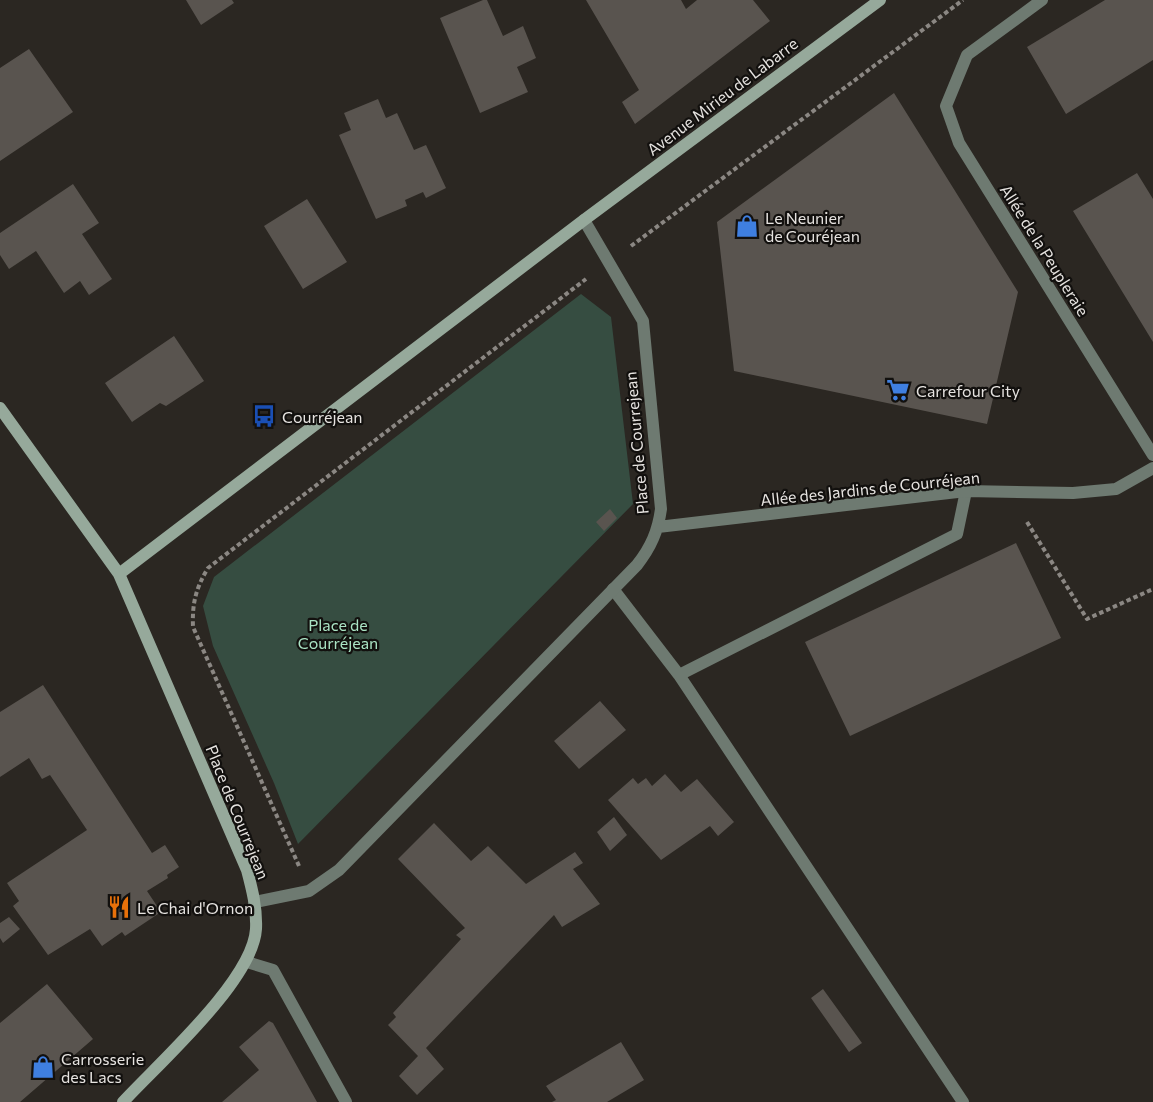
<svg xmlns="http://www.w3.org/2000/svg" width="1153" height="1102" font-family="Commissioner,sans-serif">
	<style>
		.green { fill: #364d41 }
		.building { fill: #59544f }
		.lines { fill: none; stroke-linecap: round; stroke-linejoin: round }
		.path { stroke: #8b8783; stroke-width: 4; stroke-dasharray: 4.5 3; stroke-linecap: butt }
		.lane { stroke: #6e7a71; stroke-width: 12 }
		.street { stroke: #6e7a71; stroke-width: 12 }
		.secondary { stroke: #96a99b; stroke-width: 12 }
		.labels { text-anchor: middle; dominant-baseline: central; stroke-width: 4.5; stroke-linejoin: round; paint-order: stroke }
		.street-label { font-size: 16px; fill: #e6e3e0; stroke: #12100e }
		.poi-label { font-size: 16px; fill: #e6e3e0; stroke: #12100e; text-anchor: start }
		.park-label { font-size: 16px; fill: #aae3c4; stroke: #12100e }
	</style>
	<rect width="100%" height="100%" fill="#2b2722"/>
	<path class="green" d="M 581,294 L 611,317 L 633,504 L 298,844 L 274,783 L 213,646 L 203,606 L 214,577 Z"/>
	<path class="building" d="M 186,0 L 232,0 L 234,3 L 201,25 Z
		M 483,0 L 487,0 L 503,36 L 523,26 L 536,58 L 517,67 L 528,92 L 480,113 L 440,18 Z
		M 586,0 L 681,0 L 686,9 L 697,0 L 753,0 L 770,21 L 635,124 L 622,102 L 639,90 Z
		M 1105,0 L 1153,0 L 1153,60 L 1066,114 L 1027,47 Z
		M 29,49 L 73,112 L 0,161 L 0,68 Z
		M 894,93 L 1018,292 L 987,424 L 734,371 L 717,222 Z
		M 378,99 L 386,118 L 397,113 L 414,150 L 426,145 L 446,188 L 426,198 L 423,192 L 405,200 L 407,206 L 376,219 L 339,135 L 351,130 L 344,113 Z
		M 1137,173 L 1153,199 L 1153,342 L 1073,211 Z
		M 73,184 L 99,223 L 82,234 L 112,279 L 89,295 L 80,281 L 64,293 L 36,251 L 9,269 L 0,255 L 0,233 Z
		M 307,199 L 347,262 L 303,289 L 264,226 Z
		M 174,336 L 204,381 L 166,406 L 160,403 L 132,422 L 105,383 Z
		M 610,509 L 617,518 L 604,531 L 596,522 Z
		M 1016,543 L 1061,638 L 850,736 L 805,642 Z
		M 43,685 L 152,853 L 165,845 L 179,867 L 167,875 L 168,878 L 147,891 L 161,912 L 125,936 L 122,932 L 102,946 L 90,929 L 48,955 L 13,906 L 19,901 L 7,883 L 87,830 L 50,775 L 42,779 L 29,758 L 0,777 L 0,712 Z
		M 600,701 L 626,730 L 579,769 L 554,741 Z
		M 665,774 L 681,792 L 697,779 L 734,822 L 718,836 L 710,826 L 661,860 L 608,800 L 633,778 L 638,784 L 646,778 L 652,786 Z
		M 614,817 L 627,835 L 610,851 L 597,832 Z
		M 434,823 L 471,861 L 488,846 L 526,884 L 575,852 L 583,863 L 573,869 L 600,904 L 562,927 L 554,915 L 426,1048 L 444,1069 L 417,1095 L 399,1076 L 418,1056 L 388,1025 L 396,1017 L 393,1013 L 461,939 L 456,935 L 465,928 L 398,859 Z
		M 9,917 L 20,929 L 3,943 L 0,938 L 0,923 Z
		M 47,984 L 93,1039 L 20,1102 L 0,1102 L 0,1023 Z
		M 823,989 L 862,1043 L 849,1052 L 811,998 Z
		M 269,1021 L 273,1023 L 317,1102 L 222,1102 L 259,1070 L 239,1047 Z
		M 621,1042 L 644,1080 L 607,1102 L 552,1102 L 556,1100 L 546,1086 Z"/>
	<g class="lines">
		<path class="path" d="M 631,246 L 963,0
			M 1027,522 L 1087,619 L 1153,589
			M 299,866 L 193,627 C 192,603 196,588 208,568 L 586,279"/>
		<path class="lane" d="M 613,589 L 679,675 L 963,1102
			M 679,675 L 957,534 L 966,491"/>
		<path class="street" d="M 1042,0 L 967,55 L 946,106 L 959,143 L 1153,455
			M 658,527 L 966,491 L 1073,493 L 1116,489 L 1153,468
			M 255,902 L 309,891 L 339,870 L 637,565 C 651,547 658,531 661,509 L 643,321 L 584,220
			M 247,962 L 273,970 L 346,1102"/>
		<path class="secondary" d="M 0,408 L 119,574 L 247,870 C 252,889 257,908 256,929 C 253,980 159,1063 123,1102
			M 119,574 L 584,220 L 880,0"/>
	</g>
	<defs>
		<g id="shop-bare" transform="scale(1.8)"><path d="M-5-2.5h2.3a2.7 3.5 0 0 1 5.4 0H5L5.5 6h-11ZM-1.5-2.5h3a1.5 2.3 0 0 0-3 0Z" fill="#3f7fe0" stroke="#12100e" stroke-width="2.5" paint-order="stroke"/></g>
		<g id="supermarket-bare" transform="scale(1.8)"><path d="M-6-5.5h2.5l.6 2H6L4.5 2H-2.5L-4.4-4H-6ZM-1.5 3.2a1.3 1.3 0 1 0 .1 0ZM3 3.2a1.3 1.3 0 1 0 .1 0Z" fill="#3f7fe0" stroke="#12100e" stroke-width="2.5" paint-order="stroke"/></g>
		<g id="bus-bare" transform="scale(1.8)"><path d="M-5-6H5V4H4V6H2V4H-2V6H-4V4H-5ZM-3.5-4V0h7V-4ZM-3.5 1.2v1.5H-2V1.2ZM2 1.2v1.5H3.5V1.2Z" fill="#1a4fb4" stroke="#12100e" stroke-width="2.5" paint-order="stroke"/></g>
		<g id="restaurant-bare" transform="scale(1.8)"><path d="M-5-6h1v4h1v-4h1v4h1v-4h1v5L-1.5 .5V6h-2V.5L-5-1ZM5-6V6H3V1.5H1.5Q1.5-4 5-6Z" fill="#e8710a" stroke="#12100e" stroke-width="2.5" paint-order="stroke"/></g>
	</defs>
	<g fill-rule="evenodd">
		<use href="#shop-bare" x="747" y="226"/>
		<use href="#supermarket-bare" x="898" y="390"/>
		<use href="#bus-bare" x="264" y="416"/>
		<use href="#restaurant-bare" x="119" y="907"/>
		<use href="#shop-bare" x="43" y="1067"/>
	</g>
	<g class="labels">
		<g class="street-label">
			<text transform="translate(722 96) rotate(-37)">Avenue Mirieu de Labarre</text>
			<text transform="translate(1045 250) rotate(58)">Allée de la Peupleraie</text>
			<text transform="translate(636 443) rotate(-95)">Place de Courrejean</text>
			<text transform="translate(870 488) rotate(-6)">Allée des Jardins de Courréjean</text>
			<text transform="translate(238 812) rotate(68)">Place de Courrejean</text>
		</g>
		<g class="poi-label">
			<text x="765" y="217">Le Neunier<tspan x="765" dy="18">de Couréjean</tspan></text>
			<text x="916" y="390">Carrefour City</text>
			<text x="282" y="416">Courréjean</text>
			<text x="137" y="907">Le Chai d'Ornon</text>
			<text x="61" y="1058">Carrosserie<tspan x="61" dy="18">des Lacs</tspan></text>
		</g>
		<g class="park-label">
			<text x="338" y="624">Place de<tspan x="338" dy="18">Courréjean</tspan></text>
		</g>
	</g>
</svg>
